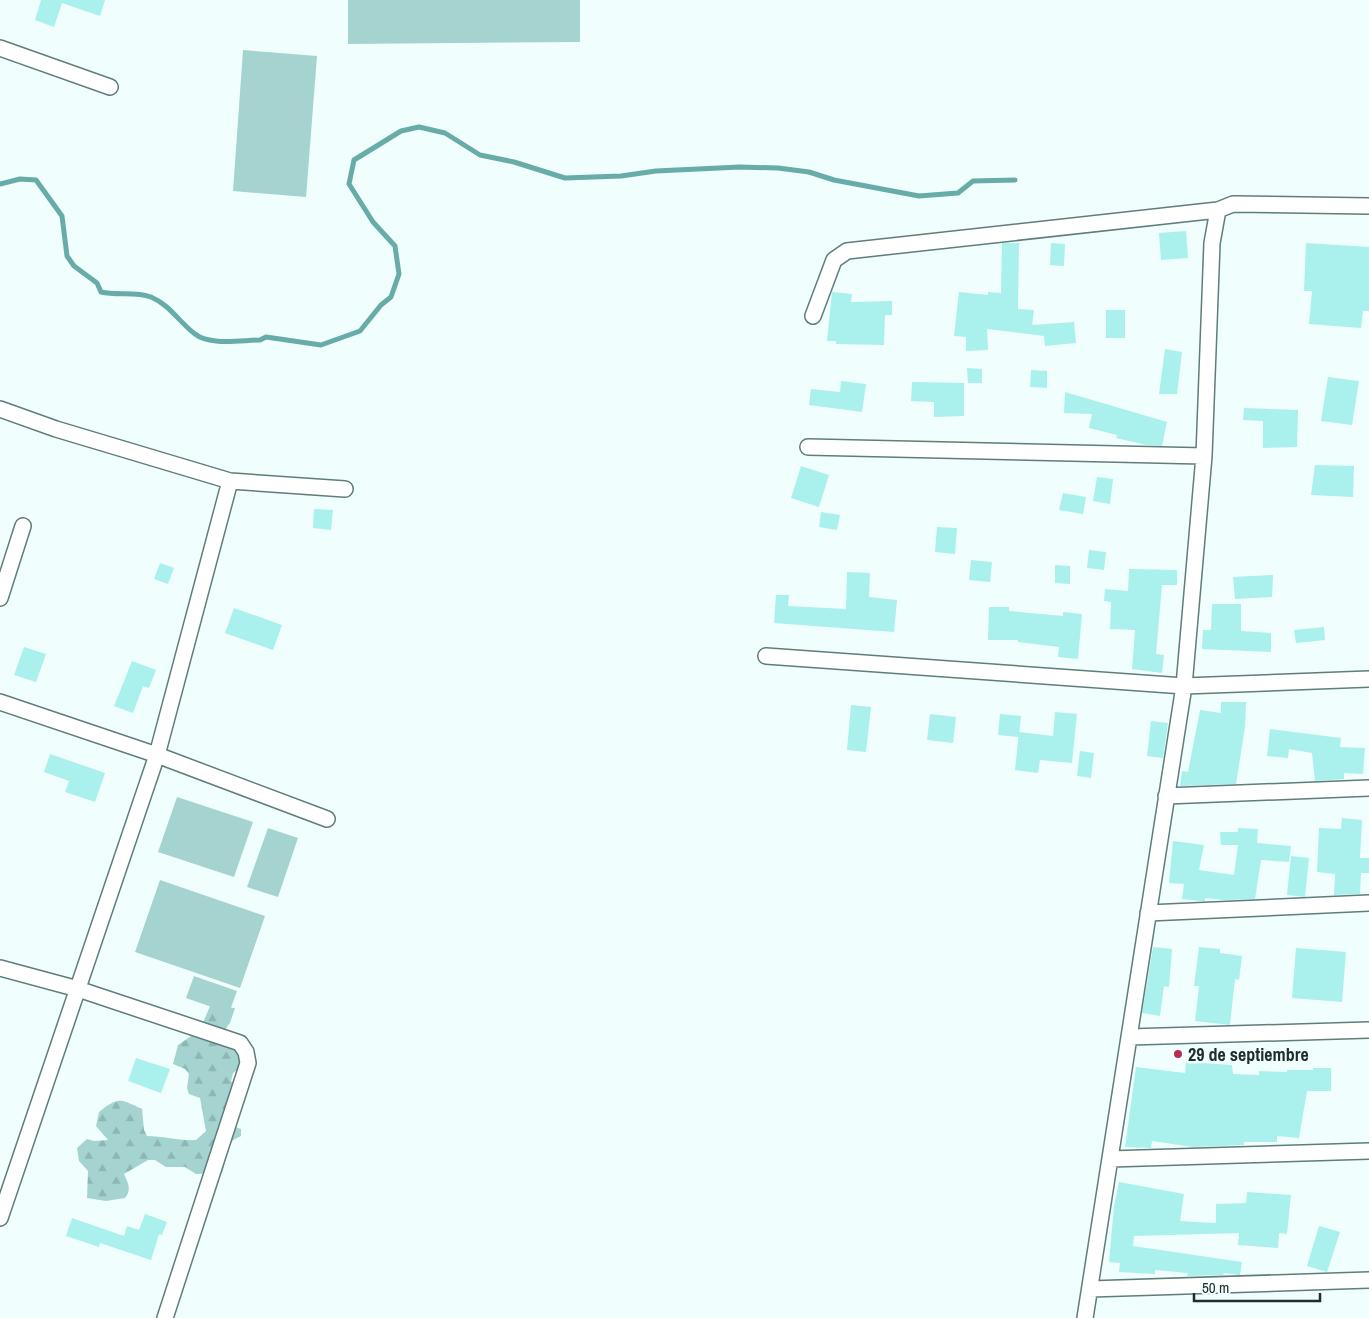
<svg xmlns="http://www.w3.org/2000/svg" width="1369" height="1318" font-family="'Archivo Narrow',sans-serif">
	<style>
		.forest { fill: url(#forest-firs) }
		.garden { fill: #a5d4d0 }
		.lines { fill: none; stroke-linecap: round; stroke-linejoin: round }
		.stream { stroke: #67aca8; stroke-width: 5 }
		.building { fill: #aaf0ec }
		.minor-casing { stroke: #5e7d7b; stroke-width: 18 }
		.minor { stroke: #fff; stroke-width: 15 }
		.poi-dot { fill: #bc2c52; stroke: #f0fefd; stroke-width: 2 }
		.labels { text-anchor: middle; dominant-baseline: central; stroke-width: 5; stroke-linejoin: round; paint-order: stroke }
		.poi-label { font-size: 18px; font-weight: bold; fill: #202d2c; stroke: #f0fefd; text-anchor: start }
	</style>
	<defs>
		<pattern id="forest-firs" width="22" height="20" patternUnits="userSpaceOnUse" patternTransform="scale(1.25)"><rect width="22" height="20" fill="#a5d4d0"/><path d="M5 1l3.5 6h-7zM16 11l3.5 6h-7z" fill="#8eb6b3"/></pattern>
	</defs>
	<rect width="100%" height="100%" fill="#f0fefd"/>
	<path class="forest" d="M 210,1006 L 235,1008 L 230,1023 L 222,1033 L 237,1046 L 242,1066 L 233,1073 L 231,1081 L 236,1086 L 233,1105 L 224,1113 L 224,1120 L 229,1125 L 241,1129 L 241,1136 C 220,1145 229,1154 222,1173 L 196,1174 L 185,1167 L 166,1167 L 155,1160 L 148,1160 L 124,1174 C 128,1183 132,1189 125,1198 L 106,1201 L 87,1198 L 88,1171 L 79,1161 L 77,1148 L 87,1139 L 94,1141 L 108,1140 L 96,1126 L 99,1112 C 119,1096 120,1099 142,1109 L 144,1130 L 147,1136 C 164,1136 178,1141 196,1140 L 206,1131 L 200,1098 L 189,1094 L 187,1088 L 189,1074 L 185,1069 L 173,1064 L 178,1045 L 200,1030 Z"/>
	<path class="garden" d="M 348,0 L 580,0 L 580,42 L 348,44 Z
		M 243,50 L 317,56 L 306,197 L 233,191 Z
		M 177,797 L 253,822 L 234,877 L 158,852 Z
		M 268,828 L 298,838 L 278,897 L 247,887 Z
		M 160,880 L 265,916 L 240,988 L 135,952 Z
		M 194,976 L 237,991 L 229,1013 L 186,998 Z"/>
	<g class="lines">
		<path class="stream" d="M 0,184 L 20,179 L 36,180 L 62,216 L 67,256 L 74,266 L 97,283 L 101,292 C 117,296 135,291 151,297 C 170,305 179,322 195,334 C 210,346 242,340 260,340 L 266,337 L 321,345 L 360,331 L 381,305 L 391,297 L 399,274 L 395,246 L 373,222 L 349,184 L 354,160 L 401,131 L 419,127 L 445,133 L 480,155 L 514,162 L 565,178 L 621,176 L 656,171 L 740,167 L 778,168 L 809,172 L 834,180 L 919,196 L 958,193 L 973,181 L 1015,180"/>
	</g>
	<path class="building" d="M 41,0 L 105,0 L 100,16 L 62,3 L 54,27 L 35,20 Z
		M 1186,231 L 1188,258 L 1161,260 L 1159,233 Z
		M 1002,243 L 1019,243 L 1018,309 L 1034,310 L 1032,325 L 1074,322 L 1076,343 L 1045,346 L 1044,336 L 987,329 L 988,350 L 966,351 L 966,337 L 954,336 L 959,292 L 988,295 L 988,292 L 1001,293 Z
		M 1051,243 L 1065,244 L 1064,266 L 1050,265 Z
		M 1306,243 L 1369,247 L 1369,311 L 1363,311 L 1361,328 L 1309,324 L 1312,291 L 1304,291 Z
		M 832,292 L 852,294 L 851,302 L 892,301 L 892,315 L 885,315 L 884,345 L 836,344 L 836,341 L 827,341 Z
		M 1106,310 L 1125,310 L 1125,338 L 1106,338 Z
		M 1165,349 L 1182,352 L 1177,394 L 1159,394 Z
		M 967,368 L 982,369 L 982,383 L 968,383 Z
		M 1031,370 L 1047,371 L 1047,388 L 1030,387 Z
		M 1328,377 L 1359,381 L 1352,425 L 1321,421 Z
		M 841,381 L 866,384 L 862,412 L 809,405 L 811,389 L 840,392 Z
		M 912,382 L 964,383 L 964,416 L 934,417 L 934,402 L 911,401 Z
		M 1065,392 L 1167,422 L 1162,446 L 1146,445 L 1116,438 L 1117,435 L 1089,428 L 1092,414 L 1064,413 Z
		M 1244,408 L 1298,410 L 1297,447 L 1263,448 L 1263,421 L 1243,420 Z
		M 1315,465 L 1354,466 L 1353,497 L 1311,495 Z
		M 801,466 L 829,475 L 819,507 L 791,498 Z
		M 1097,477 L 1113,479 L 1110,504 L 1093,501 Z
		M 1063,493 L 1086,497 L 1083,514 L 1059,510 Z
		M 314,509 L 333,510 L 331,530 L 313,528 Z
		M 821,512 L 840,515 L 837,530 L 819,527 Z
		M 937,527 L 957,528 L 955,554 L 935,552 Z
		M 1089,550 L 1106,552 L 1104,570 L 1087,568 Z
		M 971,560 L 992,562 L 990,582 L 969,580 Z
		M 160,563 L 174,568 L 168,584 L 154,579 Z
		M 1055,565 L 1070,566 L 1070,584 L 1055,583 Z
		M 1129,569 L 1177,570 L 1177,585 L 1162,585 L 1156,654 L 1164,655 L 1162,673 L 1132,669 L 1135,630 L 1110,629 L 1111,602 L 1104,601 L 1105,589 L 1128,591 Z
		M 847,572 L 870,573 L 869,597 L 897,600 L 894,632 L 774,623 L 776,595 L 789,595 L 788,606 L 846,609 Z
		M 1273,575 L 1272,597 L 1235,599 L 1233,577 Z
		M 1212,604 L 1241,604 L 1241,631 L 1271,633 L 1271,652 L 1202,649 L 1203,630 L 1211,630 Z
		M 989,607 L 1009,607 L 1009,611 L 1063,616 L 1063,612 L 1082,614 L 1078,659 L 1058,657 L 1059,647 L 1018,642 L 1018,640 L 988,640 Z
		M 234,608 L 282,625 L 273,650 L 225,633 Z
		M 1324,627 L 1325,640 L 1296,643 L 1294,630 Z
		M 24,647 L 46,654 L 36,682 L 14,675 Z
		M 132,661 L 156,670 L 149,688 L 143,686 L 133,713 L 114,706 Z
		M 1221,702 L 1246,702 L 1245,727 L 1236,784 L 1180,786 L 1182,771 L 1188,772 L 1200,710 L 1221,713 Z
		M 851,705 L 871,707 L 866,752 L 847,750 Z
		M 1055,712 L 1077,714 L 1072,763 L 1040,760 L 1038,773 L 1015,770 L 1019,732 L 1053,736 Z
		M 930,714 L 956,717 L 953,743 L 927,740 Z
		M 1000,714 L 1021,716 L 1019,737 L 998,735 Z
		M 1151,721 L 1168,723 L 1163,758 L 1147,756 Z
		M 1270,729 L 1341,738 L 1340,747 L 1365,748 L 1363,774 L 1344,773 L 1344,779 L 1315,781 L 1312,753 L 1289,749 L 1288,758 L 1267,756 Z
		M 1080,751 L 1094,753 L 1091,778 L 1077,776 Z
		M 50,754 L 105,773 L 95,802 L 65,792 L 69,781 L 44,772 Z
		M 1342,818 L 1362,820 L 1360,858 L 1369,858 L 1369,873 L 1361,873 L 1360,894 L 1334,895 L 1335,874 L 1317,872 L 1319,828 L 1341,829 Z
		M 1238,828 L 1258,829 L 1257,843 L 1291,846 L 1289,862 L 1261,860 L 1255,899 L 1224,900 L 1205,898 L 1205,901 L 1200,901 L 1182,899 L 1184,884 L 1169,883 L 1173,841 L 1204,845 L 1199,870 L 1234,875 L 1238,845 L 1221,845 L 1220,832 L 1238,832 Z
		M 1291,856 L 1309,858 L 1305,897 L 1287,895 Z
		M 1153,947 L 1172,949 L 1169,987 L 1164,986 L 1160,1016 L 1142,1013 Z
		M 1199,947 L 1220,949 L 1220,953 L 1242,956 L 1239,980 L 1235,979 L 1230,1025 L 1195,1021 L 1199,986 L 1194,986 Z
		M 1296,948 L 1346,952 L 1342,1002 L 1292,998 Z
		M 136,1058 L 170,1069 L 161,1093 L 128,1081 Z
		M 1186,1062 L 1232,1065 L 1233,1074 L 1259,1075 L 1259,1071 L 1287,1072 L 1287,1070 L 1313,1070 L 1313,1068 L 1331,1068 L 1331,1091 L 1307,1091 L 1299,1138 L 1277,1136 L 1277,1142 L 1244,1142 L 1244,1145 L 1193,1147 L 1152,1141 L 1151,1148 L 1125,1147 L 1136,1067 L 1185,1073 Z
		M 1119,1182 L 1184,1194 L 1180,1221 L 1216,1223 L 1216,1204 L 1246,1203 L 1247,1192 L 1291,1195 L 1287,1234 L 1279,1233 L 1278,1248 L 1238,1245 L 1239,1233 L 1134,1236 L 1133,1246 L 1242,1262 L 1240,1275 L 1224,1273 L 1223,1275 L 1187,1276 L 1188,1273 L 1155,1270 L 1155,1274 L 1119,1272 L 1120,1263 L 1109,1262 L 1114,1206 Z
		M 145,1214 L 167,1222 L 162,1235 L 159,1234 L 151,1260 L 100,1243 L 99,1247 L 66,1236 L 72,1218 L 124,1236 L 127,1226 L 139,1230 Z
		M 1319,1226 L 1340,1232 L 1327,1272 L 1307,1266 Z"/>
	<g class="lines">
		<g class="minor-casing">
			<path id="minor" d="M 0,48 L 110,87
				M 813,316 L 834,260 L 847,251 L 1218,210 L 1233,204 L 1369,206
				M 0,409 L 56,429 L 230,481 L 345,489
				M 808,447 L 1204,456
				M 0,598 L 23,526
				M 766,656 L 1184,686 L 1369,679
				M 0,702 L 157,755 L 327,819
				M 1166,796 L 1369,788
				M 1148,913 L 1369,903
				M 0,968 L 78,989 L 240,1043 L 246,1052 L 248,1063 L 165,1318
				M 1129,1037 L 1369,1030
				M 1110,1159 L 1369,1151
				M 0,1218 L 157,755 L 230,481
				M 1090,1289 L 1369,1280
				M 1085,1318 L 1184,686 L 1204,456 L 1212,243 L 1218,210"/>
		</g>
		<use href="#minor" class="minor"/>
	</g>
	<circle class="poi-dot" cx="1178" cy="1054" r="5"/>
	<g class="labels">
		<g class="poi-label">
			<text x="1188" y="1054">29 de septiembre</text>
		</g>
	</g>
	<path d="M1194 1293v8h126v-8" fill="none" stroke="#202d2c" stroke-width="2.5"/>
	<text x="1202" y="1293" font-size="15" fill="#202d2c" stroke="#f0fefd" stroke-width="4" paint-order="stroke">50 m</text>
</svg>
